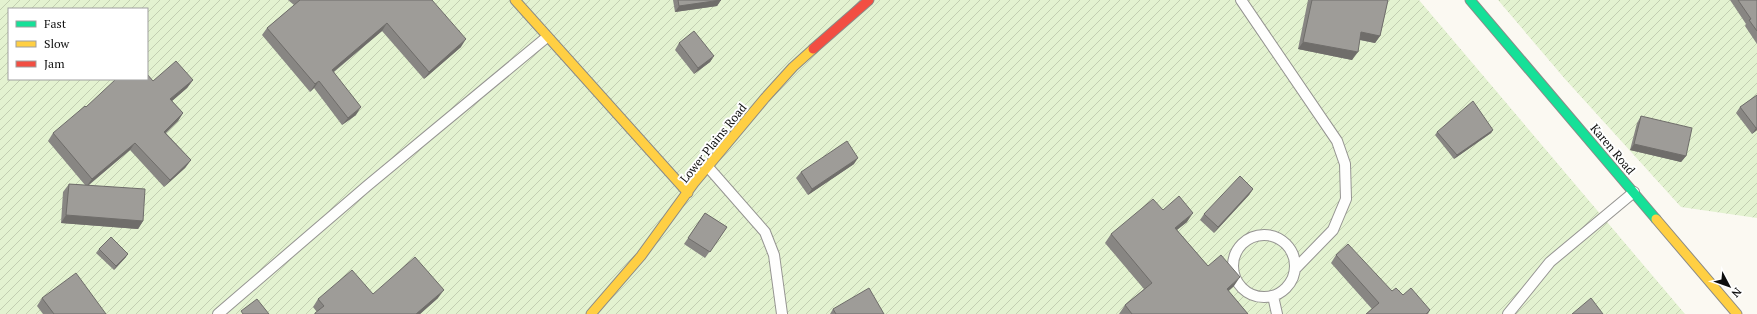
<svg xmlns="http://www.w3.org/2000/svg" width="1757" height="314" font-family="'PT Serif',serif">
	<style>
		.garden { fill: url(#garden-furrows); fill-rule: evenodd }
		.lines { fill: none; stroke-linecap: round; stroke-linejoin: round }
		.lane-casing { stroke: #959491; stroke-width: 12 }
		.fast-casing { stroke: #8b8a87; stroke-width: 11 }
		.slow-casing { stroke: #8b8a87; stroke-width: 11 }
		.jam-casing { stroke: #8b8a87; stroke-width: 11 }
		.lane { stroke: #fefefd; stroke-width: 10 }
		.fast { stroke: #16e098; stroke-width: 9 }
		.slow { stroke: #ffcf43; stroke-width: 9 }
		.jam { stroke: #f24e42; stroke-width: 9 }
		.wall { fill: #888683 }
		.shaded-wall { fill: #6f6d6a }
		.building { fill: #9e9c98; stroke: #6f6d6a }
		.labels { text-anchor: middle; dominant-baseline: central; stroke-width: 4; stroke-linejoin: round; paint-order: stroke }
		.street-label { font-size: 12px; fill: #0e0e0e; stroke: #fff }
	</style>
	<defs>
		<pattern id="garden-furrows" width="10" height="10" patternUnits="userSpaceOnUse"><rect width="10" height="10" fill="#e3f2d0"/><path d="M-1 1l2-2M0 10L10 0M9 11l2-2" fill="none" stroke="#c2ceb1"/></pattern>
	</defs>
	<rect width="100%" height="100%" fill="#fbf9f2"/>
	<path class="garden" d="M 0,0 L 1419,0 L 1685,314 L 0,314 ZM 9,9 L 147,9 L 147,79 L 9,79 Z
		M 1498,0 L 1757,0 L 1757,218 L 1681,207 L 1565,79 Z"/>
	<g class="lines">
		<g class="lane-casing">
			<path id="lane" d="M 1241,0 L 1337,141 L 1345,164 L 1346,199 L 1333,230 L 1296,268
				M 708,167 L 765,232 L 774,255 L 782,314
				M1233 266a31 31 0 1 1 62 0a31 31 0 1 1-62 0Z
				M 1273,296 L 1277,314
				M 218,314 L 367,186 L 547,37
				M 1508,314 L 1550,262 L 1634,192"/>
		</g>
		<g class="fast-casing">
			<path id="fast" d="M 1470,0 L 1656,219"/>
		</g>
		<g class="slow-casing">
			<path id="slow" d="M 515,0 L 688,193
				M 1656,219 L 1737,314
				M 591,314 L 641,256 L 694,183 L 765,98 L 793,67 L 813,49"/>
		</g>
		<g class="jam-casing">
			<path id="jam" d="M 813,49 L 869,0"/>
		</g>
		<use href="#lane" class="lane"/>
		<use href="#fast" class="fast"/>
		<use href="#slow" class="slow"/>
		<use href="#jam" class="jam"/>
	</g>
	<path class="wall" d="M 288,0 L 432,0 L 461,47 L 424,79 L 382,31 L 334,72 L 356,115 L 342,125 L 314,88 L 310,92 L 262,35 L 267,28 L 294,5 Z
		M 673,0 L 721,0 L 717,6 L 675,12 Z
		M 1308,0 L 1388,0 L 1380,36 L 1375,43 L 1360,40 L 1352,60 L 1298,49 Z
		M 1730,0 L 1757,0 L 1757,44 L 1745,26 L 1746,24 Z
		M 679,43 L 714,56 L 710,62 L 694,74 L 675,50 Z
		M 193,80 L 187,88 L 172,101 L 183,113 L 178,121 L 166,133 L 191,160 L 185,168 L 164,187 L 130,150 L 89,185 L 143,221 L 138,229 L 61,223 L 63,192 L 69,184 L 85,185 L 48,141 L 53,133 L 153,81 Z
		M 1757,95 L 1757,130 L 1752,134 L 1736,113 L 1740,107 Z
		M 1641,116 L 1686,156 L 1681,162 L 1630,150 L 1637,123 Z
		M 1493,130 L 1491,133 L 1454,159 L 1435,135 L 1437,132 Z
		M 854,164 L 808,195 L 796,178 L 801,172 Z
		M 1253,189 L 1249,195 L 1214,233 L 1200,220 L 1204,214 Z
		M 1163,210 L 1187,222 L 1177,230 L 1208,266 L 1234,286 L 1228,291 L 1248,314 L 1119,314 L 1125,305 L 1144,289 L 1105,243 L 1111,234 Z
		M 705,213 L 727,227 L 705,258 L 684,244 Z
		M 99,249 L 126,257 L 114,270 L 96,253 Z
		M 1336,255 L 1392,291 L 1403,295 L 1430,310 L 1428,314 L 1366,314 L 1372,309 L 1331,263 Z
		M 373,294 L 438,298 L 420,314 L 314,314 L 317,312 L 313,307 L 318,299 Z
		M 42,298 L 106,314 L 43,314 L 37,306 Z
		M 833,309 L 884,314 L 830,314 Z"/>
	<path class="shaded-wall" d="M 721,0 L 717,6 L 675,12 L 679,6 Z
		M 387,23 L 382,31 L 327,77 L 332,70 Z
		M 1361,32 L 1380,36 L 1375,43 L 1356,39 Z
		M 466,39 L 461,47 L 424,79 L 429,72 Z
		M 1303,42 L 1358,52 L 1352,60 L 1298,49 Z
		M 714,56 L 710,62 L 694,74 L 698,68 Z
		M 193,80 L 187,88 L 165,107 L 170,99 Z
		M 319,81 L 314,88 L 310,92 L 315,84 Z
		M 361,107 L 356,115 L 342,125 L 348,118 Z
		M 183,113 L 178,121 L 159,139 L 164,132 Z
		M 1756,128 L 1757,128 L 1757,130 L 1752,134 Z
		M 1493,130 L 1491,133 L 1454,159 L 1457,155 Z
		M 135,143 L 130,150 L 86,187 L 92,179 Z
		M 1634,144 L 1686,156 L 1681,162 L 1630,150 Z
		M 858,158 L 854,164 L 808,195 L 812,189 Z
		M 191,160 L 185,168 L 164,187 L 170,180 Z
		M 1253,189 L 1249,195 L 1214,233 L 1218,227 Z
		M 1193,213 L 1187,222 L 1169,236 L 1175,228 Z
		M 66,215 L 143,221 L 138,229 L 61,223 Z
		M 128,254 L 126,257 L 114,270 L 116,266 Z
		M 1240,277 L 1234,286 L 1220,298 L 1227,289 Z
		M 444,290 L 438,298 L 420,314 L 416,314 Z"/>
	<path class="building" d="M 300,0 L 432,0 L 466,39 L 429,72 L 387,23 L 332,70 L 361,107 L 348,118 L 319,81 L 315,84 L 267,28 Z
		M 678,0 L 721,0 L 679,6 Z
		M 1312,0 L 1388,0 L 1380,36 L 1361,32 L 1358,52 L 1303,42 Z
		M 1738,0 L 1757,0 L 1757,31 L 1749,20 L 1751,19 Z
		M 694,31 L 714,56 L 698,68 L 679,43 Z
		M 176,61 L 193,80 L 170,99 L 183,113 L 164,132 L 191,160 L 170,180 L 135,143 L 92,179 L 53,133 L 85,106 L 86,107 L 116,79 L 147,79 L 147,74 L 153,81 Z
		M 1757,95 L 1757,128 L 1756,128 L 1740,107 Z
		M 1473,101 L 1493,130 L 1457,155 L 1437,132 Z
		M 1641,116 L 1692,128 L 1686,156 L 1634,144 Z
		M 847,141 L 858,158 L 812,189 L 801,172 Z
		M 1240,176 L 1253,189 L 1218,227 L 1204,214 Z
		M 69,184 L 145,189 L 143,221 L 66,215 Z
		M 1179,196 L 1193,213 L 1175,228 L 1208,266 L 1221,255 L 1240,277 L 1227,289 L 1248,314 L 1132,314 L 1125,305 L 1152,283 L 1111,234 L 1153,199 L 1163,210 Z
		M 705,213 L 727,227 L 710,252 L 688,238 Z
		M 111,237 L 128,254 L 116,266 L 99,249 Z
		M 1348,244 L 1392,291 L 1396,288 L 1403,295 L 1411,288 L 1430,310 L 1426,314 L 1366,314 L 1379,303 L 1336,255 Z
		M 415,257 L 444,290 L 416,314 L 315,314 L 315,313 L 324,306 L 318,299 L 352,270 L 373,294 Z
		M 76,273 L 106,314 L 54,314 L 42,298 Z
		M 869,288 L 884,314 L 836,314 L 833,309 Z
		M 1591,298 L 1603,314 L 1572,314 Z
		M 257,299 L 269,314 L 243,314 L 241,311 Z"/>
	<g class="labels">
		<g class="street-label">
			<text transform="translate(713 143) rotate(-51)">Lower Plains Road</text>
			<text transform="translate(1613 149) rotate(50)">Karen Road</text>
		</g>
	</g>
	<rect x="8" y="8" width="140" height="72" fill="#ffffff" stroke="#9f9f9f"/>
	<rect x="16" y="21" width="20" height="6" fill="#16e098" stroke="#9f9f9f"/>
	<text x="44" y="28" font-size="12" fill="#0e0e0e">Fast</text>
	<rect x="16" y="41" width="20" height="6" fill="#ffcf43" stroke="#9f9f9f"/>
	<text x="44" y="48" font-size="12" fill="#0e0e0e">Slow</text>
	<rect x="16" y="61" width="20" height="6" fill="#f24e42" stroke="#9f9f9f"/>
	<text x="44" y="68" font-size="12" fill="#0e0e0e">Jam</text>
	<g transform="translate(1729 286) rotate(131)" stroke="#ffffff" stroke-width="3" paint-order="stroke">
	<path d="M0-3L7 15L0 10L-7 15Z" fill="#0e0e0e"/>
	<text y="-6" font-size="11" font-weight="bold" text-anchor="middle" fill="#0e0e0e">N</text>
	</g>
</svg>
